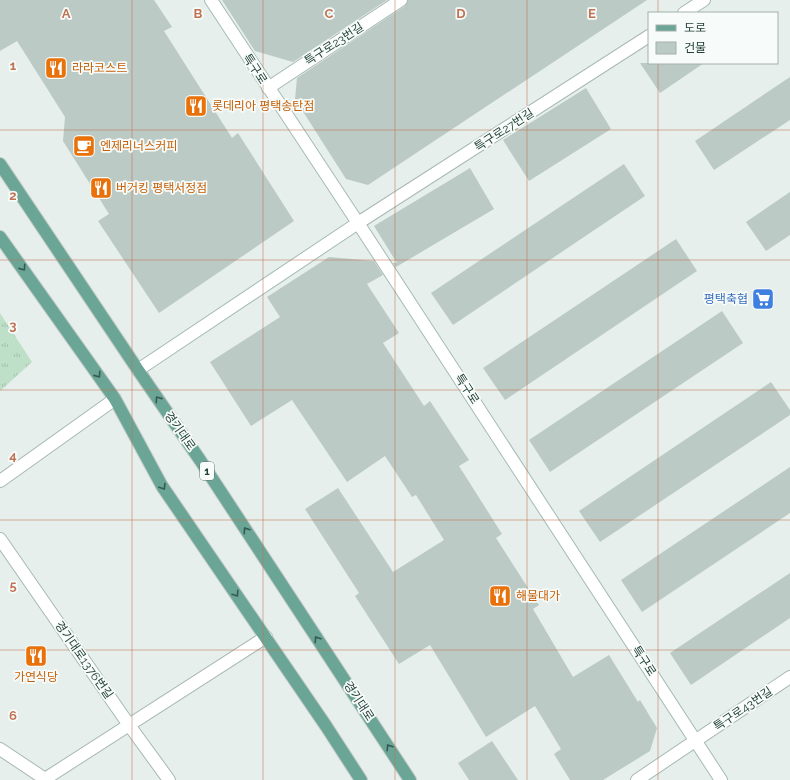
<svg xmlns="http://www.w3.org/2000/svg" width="790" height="780" font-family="Raleway,'Noto Sans KR',sans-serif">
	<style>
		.grass { fill: url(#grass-tufts) }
		.building { fill: #bbcac4 }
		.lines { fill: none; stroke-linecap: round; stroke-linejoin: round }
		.street-casing { stroke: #a8b8b2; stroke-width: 14 }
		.secondary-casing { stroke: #a4bbb3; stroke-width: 14 }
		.primary-casing { stroke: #c2cac8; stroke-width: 14 }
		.street { stroke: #fff; stroke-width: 12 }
		.secondary { stroke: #fff; stroke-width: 12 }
		.primary { stroke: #6aa596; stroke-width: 12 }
		.oneway { stroke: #365b51 }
		.grid { fill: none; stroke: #c07456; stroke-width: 1; stroke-opacity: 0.55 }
		.labels { text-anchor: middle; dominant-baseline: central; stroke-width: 3.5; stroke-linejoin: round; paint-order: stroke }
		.shield { fill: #f7fbf9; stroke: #637a73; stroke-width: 1 }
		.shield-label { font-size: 11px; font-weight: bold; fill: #24423a }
		.street-label { font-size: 12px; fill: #24423a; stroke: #f7fbf9 }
		.food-label { font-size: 12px; fill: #c56008; stroke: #f7fbf9; text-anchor: start }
		.shop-label { font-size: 12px; fill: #366cbe; stroke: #f7fbf9; text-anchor: end }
		.grid-label { font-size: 13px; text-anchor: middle; font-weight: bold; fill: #c07456; stroke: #f7fbf9; stroke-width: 3.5; stroke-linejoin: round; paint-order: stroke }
	</style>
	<defs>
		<pattern id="grass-tufts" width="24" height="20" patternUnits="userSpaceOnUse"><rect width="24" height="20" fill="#bfe0c8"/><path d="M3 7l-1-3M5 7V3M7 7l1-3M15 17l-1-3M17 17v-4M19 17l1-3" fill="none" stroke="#a4c1ad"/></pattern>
	</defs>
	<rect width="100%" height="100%" fill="#e6efeb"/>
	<path class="grass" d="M 0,313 L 32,362 L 0,391 Z"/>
	<path class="building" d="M 0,0 L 154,0 L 172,27 L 164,31 L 232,138 L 238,133 L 294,221 L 159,313 L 98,221 L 109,214 L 63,141 L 65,117 L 17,41 L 0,51 Z
		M 222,0 L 387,0 L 293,62 L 255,51 Z
		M 408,0 L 647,0 L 368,185 L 346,179 L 295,99 L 297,78 L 405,6 Z
		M 640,63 L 704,63 L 660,93 Z
		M 790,77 L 790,120 L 714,170 L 695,141 Z
		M 586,88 L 611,129 L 529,181 L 503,140 Z
		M 624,164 L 645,196 L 453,325 L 431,293 Z
		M 470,168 L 494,209 L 396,267 L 393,263 L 397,263 L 374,226 Z
		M 790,192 L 790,235 L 766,251 L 746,222 Z
		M 676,239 L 697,271 L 505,400 L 483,368 Z
		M 329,257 L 374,261 L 383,275 L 367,284 L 399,333 L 383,343 L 424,406 L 430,401 L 469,460 L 459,466 L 502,534 L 496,538 L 539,605 L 533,609 L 573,677 L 609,655 L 638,702 L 640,700 L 657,728 L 650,751 L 603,780 L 570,780 L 554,754 L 561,749 L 535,706 L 486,737 L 430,645 L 399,664 L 355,596 L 359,593 L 305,509 L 338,488 L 393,572 L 444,540 L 416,495 L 412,497 L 385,456 L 347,482 L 292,400 L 251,426 L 210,362 L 280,317 L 267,297 Z
		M 722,311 L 743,343 L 550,472 L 529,440 Z
		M 771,382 L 790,410 L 790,415 L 600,542 L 579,511 Z
		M 790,467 L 790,513 L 642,612 L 621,580 Z
		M 790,573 L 790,618 L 691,685 L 670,653 Z
		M 492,741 L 518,780 L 469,780 L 458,763 Z"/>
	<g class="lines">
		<g class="street-casing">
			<path id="street" d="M 684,13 L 704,0
				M 268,88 L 401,0
				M 358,223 L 649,36
				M 0,481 L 115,399
				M 0,539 L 129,725 L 169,780
				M 0,749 L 45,779 L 266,637
				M 637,780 L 790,677"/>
		</g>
		<g class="secondary-casing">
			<path id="secondary" d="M 211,0 L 358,223 L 721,780
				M 138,370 L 358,223"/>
		</g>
		<g class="primary-casing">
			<path id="primary" d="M 0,164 L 138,370 L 200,460 L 410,780
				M 0,237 L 115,399 L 162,486 L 326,726 L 361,780"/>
		</g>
		<use href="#street" class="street"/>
		<use href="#secondary" class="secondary"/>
		<use href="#primary" class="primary"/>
	</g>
	<defs><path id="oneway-chevron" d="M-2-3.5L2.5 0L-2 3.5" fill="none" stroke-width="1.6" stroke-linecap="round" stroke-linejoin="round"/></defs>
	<g class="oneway">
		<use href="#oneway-chevron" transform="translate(23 268) rotate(55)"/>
		<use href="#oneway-chevron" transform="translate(98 375) rotate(55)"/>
		<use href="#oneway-chevron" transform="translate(158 399) rotate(-125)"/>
		<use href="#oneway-chevron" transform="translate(163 487) rotate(58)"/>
		<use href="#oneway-chevron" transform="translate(246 530) rotate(-123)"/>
		<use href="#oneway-chevron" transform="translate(236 594) rotate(56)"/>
		<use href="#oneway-chevron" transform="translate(317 639) rotate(-123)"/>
		<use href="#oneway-chevron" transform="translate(389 747) rotate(-123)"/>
	</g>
	<path class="grid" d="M 132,0 L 132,780M 263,0 L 263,780M 395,0 L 395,780M 527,0 L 527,780M 658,0 L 658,13M 658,63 L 658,780M 0,130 L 790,130M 0,260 L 790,260M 0,390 L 790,390M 0,520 L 790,520M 0,650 L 790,650"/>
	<defs>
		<g id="restaurant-square" transform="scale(1.15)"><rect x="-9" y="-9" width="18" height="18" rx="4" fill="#e8710a" stroke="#f7fbf9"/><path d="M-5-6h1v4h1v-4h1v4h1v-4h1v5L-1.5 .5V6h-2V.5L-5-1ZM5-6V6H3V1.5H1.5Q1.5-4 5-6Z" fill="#fff"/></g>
		<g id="cafe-square" transform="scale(1.15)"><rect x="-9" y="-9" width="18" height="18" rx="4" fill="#e8710a" stroke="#f7fbf9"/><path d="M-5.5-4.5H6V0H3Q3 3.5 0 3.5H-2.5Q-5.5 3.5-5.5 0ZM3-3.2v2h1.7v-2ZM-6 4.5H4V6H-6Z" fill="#fff"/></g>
		<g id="supermarket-square" transform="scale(1.15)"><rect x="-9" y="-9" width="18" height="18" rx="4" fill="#3f7fe0" stroke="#f7fbf9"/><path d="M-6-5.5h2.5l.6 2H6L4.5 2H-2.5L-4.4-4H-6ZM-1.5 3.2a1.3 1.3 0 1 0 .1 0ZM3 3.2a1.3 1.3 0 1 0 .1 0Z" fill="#fff"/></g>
	</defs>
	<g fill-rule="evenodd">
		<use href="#restaurant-square" x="56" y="68"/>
		<use href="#restaurant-square" x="196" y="106"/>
		<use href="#cafe-square" x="84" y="146"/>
		<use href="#restaurant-square" x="101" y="188"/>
		<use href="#supermarket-square" x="763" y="299"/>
		<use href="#restaurant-square" x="500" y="596"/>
		<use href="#restaurant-square" x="36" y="656"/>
	</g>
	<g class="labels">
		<rect class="shield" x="200" y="462" width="14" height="18" rx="3"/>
		<g class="shield-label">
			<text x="207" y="471">1</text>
		</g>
		<g class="street-label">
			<text transform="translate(334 44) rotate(-33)">특구로23번길</text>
			<text transform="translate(255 69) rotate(57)">특구로</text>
			<text transform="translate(504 130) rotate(-33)">특구로27번길</text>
			<text transform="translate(467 389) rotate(57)">특구로</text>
			<text transform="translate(180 431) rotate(55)">경기대로</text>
			<text transform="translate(84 660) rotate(55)">경기대로1376번길</text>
			<text transform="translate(644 661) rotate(57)">특구로</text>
			<text transform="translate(359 701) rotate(57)">경기대로</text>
			<text transform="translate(743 709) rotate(-34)">특구로43번길</text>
		</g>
		<g class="food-label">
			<text x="72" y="68">라라코스트</text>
			<text x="212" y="106">롯데리아 평택송탄점</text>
			<text x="100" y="146">엔제리너스커피</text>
			<text x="116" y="188">버거킹 평택서정점</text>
			<text x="516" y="596">해물대가</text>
			<text x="36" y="677" text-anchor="middle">가연식당</text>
		</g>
		<g class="shop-label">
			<text x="748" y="299">평택축협</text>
		</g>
	</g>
	<g class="grid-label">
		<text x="66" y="18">A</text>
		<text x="198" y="18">B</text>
		<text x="329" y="18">C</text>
		<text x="461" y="18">D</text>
		<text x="592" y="18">E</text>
		<text x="13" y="70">1</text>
		<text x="13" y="200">2</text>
		<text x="13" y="330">3</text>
		<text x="13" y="460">4</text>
		<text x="13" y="590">5</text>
		<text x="13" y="720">6</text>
	</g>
	<rect x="648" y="12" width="130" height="52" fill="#f7fbf9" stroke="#a3b1ad"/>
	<rect x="656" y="25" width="20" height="6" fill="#6aa596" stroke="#a3b1ad"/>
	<text x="684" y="32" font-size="12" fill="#24423a">도로</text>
	<rect x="656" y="42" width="20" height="12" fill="#bbcac4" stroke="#a3b1ad"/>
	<text x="684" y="52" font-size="12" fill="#24423a">건물</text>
</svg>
